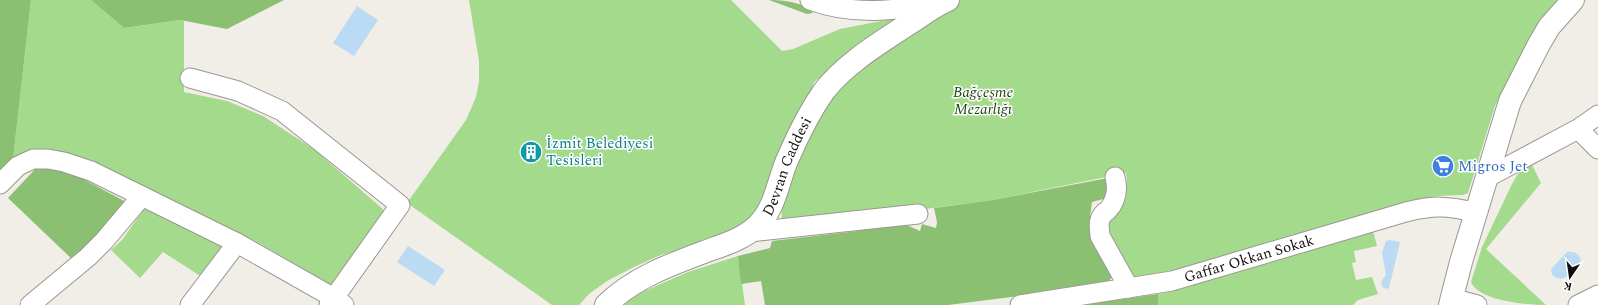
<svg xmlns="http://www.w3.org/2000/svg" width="1598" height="305" font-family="Spectral,serif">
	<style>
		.green { fill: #a4da8b }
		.forest { fill: #8bbf72 }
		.water { fill: #bbdaf3 }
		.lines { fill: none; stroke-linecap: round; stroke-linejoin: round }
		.minor-casing { stroke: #9a9791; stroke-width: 21 }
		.major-casing { stroke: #9a9791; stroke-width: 24 }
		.minor { stroke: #fff; stroke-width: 19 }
		.major { stroke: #fff; stroke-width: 22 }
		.labels { text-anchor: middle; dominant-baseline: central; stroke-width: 3; stroke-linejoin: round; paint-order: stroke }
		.park-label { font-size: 15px; font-style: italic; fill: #22440e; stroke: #fff }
		.culture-label { font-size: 15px; fill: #0d838f; stroke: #fff; text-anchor: start }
		.shop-label { font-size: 15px; fill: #366cbe; stroke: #fff; text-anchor: start }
		.street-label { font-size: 15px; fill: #100f0c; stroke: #fff }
	</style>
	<rect width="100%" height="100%" fill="#f1eee7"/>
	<path class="green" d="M 31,0 L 91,0 L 124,28 L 180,20 L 184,21 L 184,92 L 227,101 L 263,116 L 315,150 L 385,211 L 332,286 L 259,243 L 142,187 L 35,150 L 24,152 L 13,159 Z
		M 469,0 L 731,0 L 782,51 L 793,49 L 840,29 L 907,16 L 814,82 L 807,103 L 761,206 L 751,218 L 725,236 L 661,255 L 634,267 L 607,281 L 589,294 L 579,305 L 552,305 L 407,203 L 466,120 L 476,97 L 479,82 L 479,61 Z
		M 834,0 L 1558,0 L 1518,60 L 1495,106 L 1468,193 L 1463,195 L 1436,196 L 1412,201 L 1185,267 L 1131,280 C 1127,270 1108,238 1107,230 C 1106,209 1131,202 1126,173 L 993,200 L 917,210 L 782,224 L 781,194 L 813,125 L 844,82 L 943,2 L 880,9 Z
		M 1531,163 L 1541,183 L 1486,249 L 1546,305 C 1527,305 1479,301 1471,282 L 1482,247 L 1512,184 L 1519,172 Z
		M 146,206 L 224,246 L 202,277 L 163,252 L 140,278 L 111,250 L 122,240 Z
		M 1373,231 L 1377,246 L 1354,251 L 1356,262 L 1352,263 L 1356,280 L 1372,277 L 1378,294 L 1358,300 L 1353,305 L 1158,305 L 1158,294 L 1181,289 Z
		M 738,256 L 745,305 L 623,305 L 640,293 L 688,272 Z"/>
	<path class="forest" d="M 0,0 L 31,0 L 13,159 L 0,172 Z
		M 91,0 L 284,0 L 227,29 L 180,20 L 124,28 Z
		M 769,0 C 782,0 805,2 813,13 L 807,14 Z
		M 38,166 L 70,172 L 128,203 L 75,262 L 8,198 Z
		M 1108,178 L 1107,198 L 1092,202 L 1089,225 L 1099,252 L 1112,276 L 1109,282 L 1011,297 L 948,305 L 765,305 L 761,281 L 741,284 L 738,256 L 770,248 L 772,241 L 858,231 L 888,224 L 909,226 L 920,231 L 922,224 L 936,228 L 937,222 L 934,208 L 993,200 Z
		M 1158,294 L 1158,305 L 1083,305 Z"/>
	<path class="water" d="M 357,6 L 378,20 L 354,56 L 333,43 Z
		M 1390,240 L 1400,242 L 1389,288 L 1387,289 L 1382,287 C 1380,281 1383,279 1386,275 L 1382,253 L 1386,241 Z
		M 408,246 L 445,270 L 434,286 L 397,262 Z
		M 1567,252 C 1574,251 1580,254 1581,261 C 1575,272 1563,285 1552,275 L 1551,269 Z"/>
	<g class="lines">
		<g class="minor-casing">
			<g id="minor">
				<path d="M 810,0 C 853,16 895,11 938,3"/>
				<path d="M 190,78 L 238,91 L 282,111 L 400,205 L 329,305"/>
				<path d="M 1578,129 L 1598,149"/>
				<path d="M 1115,177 C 1118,189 1117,200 1108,210 C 1105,212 1101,215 1100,220 C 1098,225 1100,231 1100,236 L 1129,288"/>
				<path d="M 1486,178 L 1578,129 L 1598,115"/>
				<path d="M 0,184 L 18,166 L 33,159 L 48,159 L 64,162 L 91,171 L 237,243 L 334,298 L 344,305"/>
				<path d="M 750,232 L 918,214"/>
				<path d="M 1451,298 L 1477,305"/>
				<path d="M 30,305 L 88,257 L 104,241 L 142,196"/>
				<path d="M 190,305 L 237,243"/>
				<path id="s1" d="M 1020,305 L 1172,281 L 1406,212 C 1434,205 1447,206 1475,212"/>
				<path d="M 1578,305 L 1598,295"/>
			</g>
		</g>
		<g class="major-casing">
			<g id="major">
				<path id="s2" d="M 606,305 C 632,279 669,265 704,252 C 723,245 742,240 757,226 C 776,208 778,180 788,158 C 798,135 810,111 824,91 C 845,64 878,44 907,25 C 920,17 933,6 948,0"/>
				<path d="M 1450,305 L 1461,262 L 1510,101 L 1538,46 L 1549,27 L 1573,0"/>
			</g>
		</g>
		<use href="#minor" class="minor"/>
		<use href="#major" class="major"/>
	</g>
	<defs>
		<g id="building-disc" transform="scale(1.15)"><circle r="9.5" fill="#0f9aa8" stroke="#fff"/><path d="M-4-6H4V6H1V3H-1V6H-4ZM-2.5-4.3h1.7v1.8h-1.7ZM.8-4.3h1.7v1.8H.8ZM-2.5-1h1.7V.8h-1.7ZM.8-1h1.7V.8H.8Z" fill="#fff"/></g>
		<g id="supermarket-disc" transform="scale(1.15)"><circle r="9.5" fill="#3f7fe0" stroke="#fff"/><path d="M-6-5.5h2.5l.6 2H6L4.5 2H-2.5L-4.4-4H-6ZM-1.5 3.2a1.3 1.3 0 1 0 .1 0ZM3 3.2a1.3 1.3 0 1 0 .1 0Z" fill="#fff"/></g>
	</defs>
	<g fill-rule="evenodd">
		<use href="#building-disc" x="531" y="152"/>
		<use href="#supermarket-disc" x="1443" y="166"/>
	</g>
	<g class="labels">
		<g class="park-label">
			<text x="983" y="92">Bağçeşme<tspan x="983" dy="17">Mezarlığı</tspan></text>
		</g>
		<g class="culture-label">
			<text x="546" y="143">İzmit Belediyesi<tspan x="546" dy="17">Tesisleri</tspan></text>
		</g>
		<g class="shop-label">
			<text x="1458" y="166">Migros Jet</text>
		</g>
		<g class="street-label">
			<text stroke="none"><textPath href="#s2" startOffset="239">Devran Caddesi</textPath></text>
			<text stroke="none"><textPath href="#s1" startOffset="234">Gaffar Okkan Sokak</textPath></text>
		</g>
	</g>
	<g transform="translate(1570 277) rotate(193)" stroke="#ffffff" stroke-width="3" paint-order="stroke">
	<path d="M0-3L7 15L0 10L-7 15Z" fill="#100f0c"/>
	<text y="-6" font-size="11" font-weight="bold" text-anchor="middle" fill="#100f0c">K</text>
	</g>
</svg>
